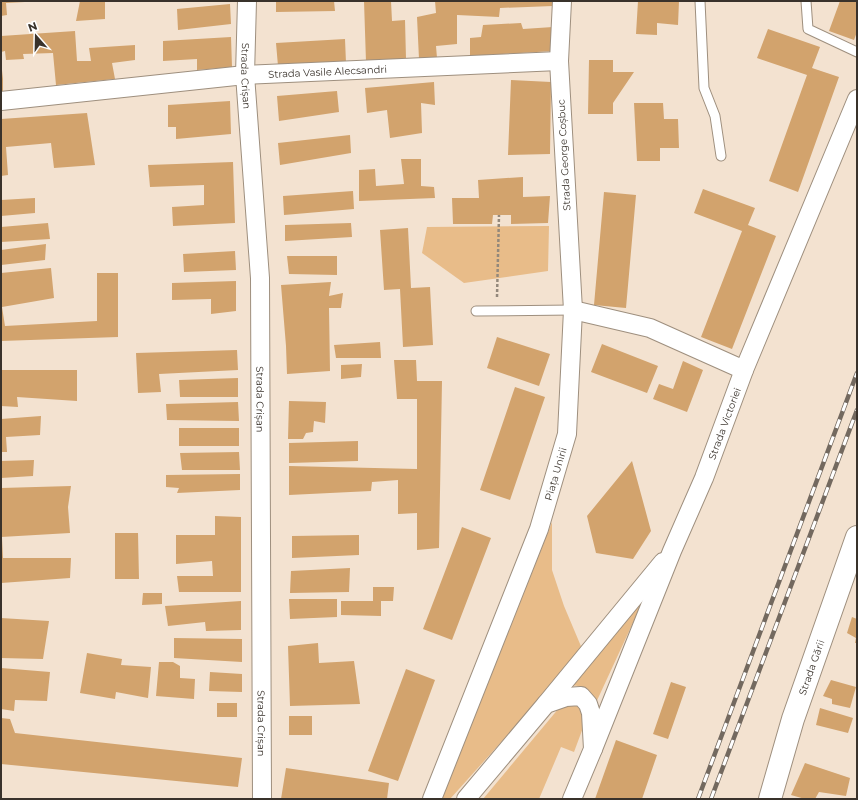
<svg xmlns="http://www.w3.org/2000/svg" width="858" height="800" font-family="Montserrat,sans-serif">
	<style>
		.green { fill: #e8bc89 }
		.building { fill: #d2a36d }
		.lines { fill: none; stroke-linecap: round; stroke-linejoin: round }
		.service-casing { stroke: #9e8f7e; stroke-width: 11 }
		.minor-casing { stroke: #9e8f7e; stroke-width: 20 }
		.tertiary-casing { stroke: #9e8f7e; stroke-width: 24 }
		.path { stroke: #93887b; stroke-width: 2.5; stroke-dasharray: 3 2; stroke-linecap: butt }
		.service { stroke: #fff; stroke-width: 9 }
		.minor { stroke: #fff; stroke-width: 18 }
		.tertiary { stroke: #fff; stroke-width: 22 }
		.rail-casing { stroke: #73695f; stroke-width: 4.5 }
		.rail { stroke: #fff; stroke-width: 3; stroke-dasharray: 9; stroke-linecap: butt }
		.labels { text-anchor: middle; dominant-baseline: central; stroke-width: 3; stroke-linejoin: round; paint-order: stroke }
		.street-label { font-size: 10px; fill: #39322b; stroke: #fff }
	</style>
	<rect width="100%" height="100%" fill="#f3e2d0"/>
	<path class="green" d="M 549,226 L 548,271 L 464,283 L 422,253 L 427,227 Z
		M 552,522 L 552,570 L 564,606 L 583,651 L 450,799 L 442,799 Z
		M 643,601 L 594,707 C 587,689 588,686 567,685 Z
		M 570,703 L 582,707 L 587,717 L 574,752 L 561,747 L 539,799 L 483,799 L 559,708 Z"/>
	<path class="building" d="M 1,1 L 25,1 L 25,2 L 6,3 L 7,15 L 1,16 Z
		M 80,1 L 105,1 L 105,19 L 76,21 Z
		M 276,1 L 334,1 L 335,11 L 276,12 Z
		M 364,1 L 391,1 L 392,21 L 405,20 L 406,59 L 366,62 Z
		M 435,1 L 553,1 L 553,6 L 500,8 L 499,17 L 457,15 L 457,44 L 436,46 L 437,58 L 419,59 L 417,17 L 436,13 Z
		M 638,1 L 679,1 L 678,25 L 657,23 L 657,35 L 636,34 Z
		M 840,1 L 857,1 L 857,32 L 854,40 L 829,31 Z
		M 230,4 L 231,24 L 178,30 L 177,9 Z
		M 521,23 L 523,29 L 553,27 L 553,51 L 470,56 L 470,38 L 481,37 L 483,25 Z
		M 768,29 L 820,47 L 812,68 L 839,77 L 798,192 L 769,181 L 807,75 L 757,58 Z
		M 75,31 L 77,61 L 91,61 L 89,48 L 135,45 L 135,60 L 112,63 L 115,79 L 56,85 L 53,53 L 23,54 L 24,59 L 6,60 L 5,51 L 1,52 L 1,36 Z
		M 231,37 L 232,67 L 197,70 L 197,59 L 163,61 L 163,41 Z
		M 345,39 L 346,63 L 278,66 L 276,43 Z
		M 589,60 L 613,60 L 613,72 L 634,72 L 613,103 L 613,114 L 588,114 Z
		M 1,70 L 2,70 L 3,79 L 3,91 L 1,91 Z
		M 511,80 L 551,82 L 550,154 L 508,155 Z
		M 434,82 L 435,105 L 421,103 L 422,133 L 390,138 L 387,110 L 367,113 L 365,88 Z
		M 337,91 L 339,112 L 279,121 L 277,96 Z
		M 230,101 L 231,134 L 176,139 L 176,127 L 168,127 L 168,105 Z
		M 634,103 L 663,103 L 664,119 L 678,119 L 679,148 L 660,148 L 660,161 L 637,161 Z
		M 87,113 L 95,165 L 54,168 L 51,143 L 6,147 L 8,175 L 1,176 L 1,119 Z
		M 350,135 L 351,153 L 280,165 L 278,143 Z
		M 401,159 L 421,159 L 421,186 L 434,187 L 435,198 L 359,201 L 359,170 L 375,169 L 376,186 L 404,184 Z
		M 233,162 L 235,223 L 173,226 L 172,207 L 204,205 L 204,185 L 150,187 L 148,165 Z
		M 523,177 L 523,197 L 550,196 L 548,223 L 511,224 L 511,215 L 493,215 L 492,224 L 453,224 L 452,198 L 479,198 L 478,180 Z
		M 703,189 L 755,208 L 748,225 L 776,236 L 732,349 L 701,337 L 742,231 L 694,213 Z
		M 353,191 L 354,209 L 284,215 L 283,196 Z
		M 604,192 L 636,195 L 626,308 L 594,305 Z
		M 35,198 L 35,213 L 1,216 L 1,200 Z
		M 48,223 L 50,239 L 1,242 L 1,227 Z
		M 351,223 L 352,237 L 285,241 L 285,225 Z
		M 408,228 L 411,288 L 430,287 L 433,345 L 403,347 L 400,289 L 384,290 L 380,230 Z
		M 46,244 L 45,260 L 1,265 L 1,250 Z
		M 235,251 L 236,270 L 184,272 L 183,254 Z
		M 287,256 L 337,256 L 337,275 L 289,274 Z
		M 51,268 L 54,298 L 2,307 L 5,326 L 97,321 L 97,273 L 118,273 L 118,337 L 1,341 L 1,273 Z
		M 236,281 L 236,311 L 211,314 L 211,299 L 172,300 L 172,283 Z
		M 331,282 L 329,296 L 343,293 L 341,308 L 329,308 L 330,371 L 287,374 L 286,346 L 281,285 Z
		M 497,337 L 550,354 L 539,386 L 487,368 Z
		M 380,342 L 381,358 L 336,358 L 334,345 Z
		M 602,344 L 658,366 L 647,393 L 591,372 Z
		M 237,350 L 238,370 L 159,374 L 161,392 L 138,393 L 136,353 Z
		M 394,360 L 416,360 L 417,381 L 442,381 L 439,548 L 417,550 L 417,513 L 398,514 L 398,480 L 372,482 L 371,491 L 289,495 L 289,466 L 417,469 L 417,399 L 397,399 Z
		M 683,361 L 703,370 L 687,412 L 653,399 L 659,384 L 673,389 Z
		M 362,364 L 361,377 L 341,379 L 341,365 Z
		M 1,370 L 77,370 L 77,401 L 17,397 L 18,407 L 1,406 Z
		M 238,378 L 238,397 L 180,397 L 179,380 Z
		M 515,387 L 545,397 L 510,500 L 480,490 Z
		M 289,401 L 326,402 L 325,423 L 314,421 L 313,432 L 306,433 L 303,439 L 288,439 Z
		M 238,402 L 239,421 L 167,420 L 166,404 Z
		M 41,416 L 40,435 L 6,437 L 7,452 L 1,452 L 1,419 Z
		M 179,428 L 239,428 L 239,446 L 179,446 Z
		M 358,441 L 358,461 L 289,463 L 289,443 Z
		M 239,452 L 240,470 L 182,470 L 180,453 Z
		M 34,460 L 33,476 L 1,478 L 1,461 Z
		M 632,461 L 651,531 L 633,559 L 596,553 L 587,516 Z
		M 240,474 L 240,490 L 177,493 L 179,488 L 166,487 L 166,475 Z
		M 71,486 L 68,507 L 70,533 L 1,537 L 1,488 Z
		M 215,516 L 241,517 L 241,592 L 179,592 L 177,576 L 213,576 L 212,561 L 176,564 L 176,535 L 215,535 Z
		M 462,527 L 491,538 L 452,640 L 423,629 Z
		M 115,533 L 138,533 L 139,579 L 115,579 Z
		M 359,535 L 359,555 L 292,558 L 292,536 Z
		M 1,538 L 2,538 L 3,558 L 71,558 L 70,578 L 1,583 Z
		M 350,568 L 349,592 L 290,593 L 291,571 Z
		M 373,587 L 394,587 L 393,601 L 381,601 L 381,616 L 341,615 L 341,601 L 373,601 Z
		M 143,593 L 162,593 L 162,604 L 142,605 Z
		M 289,599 L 337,599 L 337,617 L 290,619 Z
		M 241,601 L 241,630 L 206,631 L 205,622 L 168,626 L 165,606 Z
		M 852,617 L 857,619 L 857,643 L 855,643 L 856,638 L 847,633 Z
		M 1,618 L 49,621 L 43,659 L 1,658 Z
		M 174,638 L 242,639 L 242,662 L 174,658 Z
		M 318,643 L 319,663 L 354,661 L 360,704 L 290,706 L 288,646 Z
		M 87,653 L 122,659 L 121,665 L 151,667 L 148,698 L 116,692 L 115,699 L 80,693 Z
		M 159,662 L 173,662 L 180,666 L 180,678 L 195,679 L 194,699 L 156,696 Z
		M 1,668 L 50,672 L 47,701 L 15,700 L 14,711 L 1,709 Z
		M 406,669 L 435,680 L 398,781 L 368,771 Z
		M 210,672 L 242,674 L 242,692 L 209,691 Z
		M 831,680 L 856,687 L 850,708 L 832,704 L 832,699 L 823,696 Z
		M 671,682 L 686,687 L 668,739 L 653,734 Z
		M 217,703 L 237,703 L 237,717 L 217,717 Z
		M 820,708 L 853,718 L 848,733 L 816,725 Z
		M 289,716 L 312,716 L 312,735 L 289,735 Z
		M 1,718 L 10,719 L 15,733 L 242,758 L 238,787 L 1,764 Z
		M 616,740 L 657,755 L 642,799 L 595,799 Z
		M 805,763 L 850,778 L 846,796 L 819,792 L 815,799 L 805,799 L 791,795 Z
		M 286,768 L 389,783 L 387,799 L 281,799 Z"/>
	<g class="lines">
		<g class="service-casing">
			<path id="service" d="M 700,1 L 704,88 L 715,116 L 721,156
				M 806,1 L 808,29 L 857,52
				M 476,311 L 573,310"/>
		</g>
		<g class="minor-casing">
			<g id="minor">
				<path id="s1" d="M 247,1 L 245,75 L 260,278 L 262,799"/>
				<path id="s2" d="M 1,101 L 245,75 L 559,61"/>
				<path d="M 573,310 L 650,328 L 744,370"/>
				<path d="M 546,704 L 663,562"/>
				<path id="s3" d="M 593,749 L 672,551 L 704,478 L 744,370 L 857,99"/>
				<path id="s4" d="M 432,799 L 539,529 L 567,434 L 573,310 L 559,61 L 562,1"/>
				<path d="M 466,799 L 546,704 L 566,697 L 581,696 L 588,704 L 591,713 L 593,749 L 572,799"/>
			</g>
		</g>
		<g class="tertiary-casing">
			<g id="tertiary">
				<path id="s5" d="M 770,799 L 793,719 L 857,537"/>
			</g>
		</g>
		<path class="path" d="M 497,297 L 499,215"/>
		<use href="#service" class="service"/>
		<use href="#minor" class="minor"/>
		<use href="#tertiary" class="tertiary"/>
		<g class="rail-casing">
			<path id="rail" d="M 698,799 L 857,373
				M 711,799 L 857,410"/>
		</g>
		<use href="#rail" class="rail"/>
	</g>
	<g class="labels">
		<g class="street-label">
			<text stroke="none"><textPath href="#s2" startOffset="328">Strada Vasile Alecsandri</textPath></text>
			<text stroke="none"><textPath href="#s1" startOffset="75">Strada Crișan</textPath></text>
			<text transform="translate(564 155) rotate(-93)">Strada George Coșbuc</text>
			<text stroke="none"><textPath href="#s1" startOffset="399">Strada Crișan</textPath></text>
			<text stroke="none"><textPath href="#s3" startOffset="351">Strada Victoriei</textPath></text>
			<text stroke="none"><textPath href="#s4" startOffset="348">Piața Unirii</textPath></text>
			<text stroke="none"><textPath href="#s5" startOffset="138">Strada Gării</textPath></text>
			<text stroke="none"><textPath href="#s1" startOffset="723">Strada Crișan</textPath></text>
		</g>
	</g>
	<rect width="858" height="800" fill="none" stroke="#39322b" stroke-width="4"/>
	<g transform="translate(36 36) rotate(340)" stroke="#ffffff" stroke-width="3" paint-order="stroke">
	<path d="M0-3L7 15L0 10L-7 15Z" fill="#39322b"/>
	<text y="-6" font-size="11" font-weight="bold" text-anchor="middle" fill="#39322b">N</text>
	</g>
</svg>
